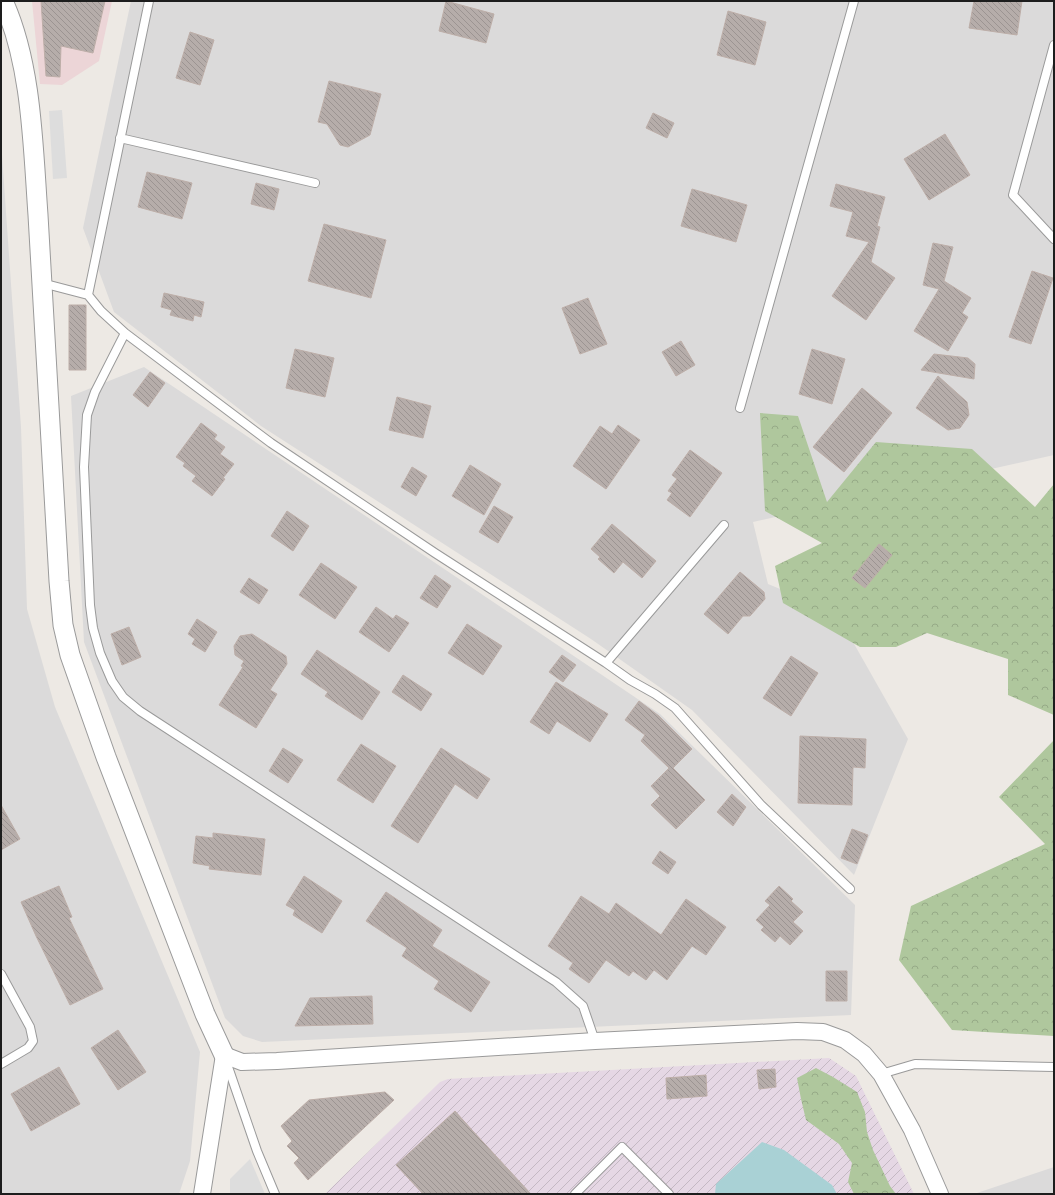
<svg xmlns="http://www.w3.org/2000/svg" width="1055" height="1195" font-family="Raleway,sans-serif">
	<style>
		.residential { fill: #dbdada }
		.commercial { fill: #ecd5d7 }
		.industrial { fill: url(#industrial-furrows) }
		.forest { fill: url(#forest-crowns) }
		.parking { fill: #ddd }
		.water { fill: #a9d1d5 }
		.building { fill: url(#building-back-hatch); stroke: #bdaea8 }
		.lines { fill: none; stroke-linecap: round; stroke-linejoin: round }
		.service-casing { stroke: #9a9a9a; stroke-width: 10 }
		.minor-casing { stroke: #9a9a9a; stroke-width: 18 }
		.tertiary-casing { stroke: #9a9a9a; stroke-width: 21 }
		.service { stroke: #fff; stroke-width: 8 }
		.minor { stroke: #fff; stroke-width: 16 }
		.tertiary { stroke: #fff; stroke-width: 19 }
	</style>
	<defs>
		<pattern id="industrial-furrows" width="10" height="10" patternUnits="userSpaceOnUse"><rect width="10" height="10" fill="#e5d7e4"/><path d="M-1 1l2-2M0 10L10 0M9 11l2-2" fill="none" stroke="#c4b8c3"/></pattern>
		<pattern id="forest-crowns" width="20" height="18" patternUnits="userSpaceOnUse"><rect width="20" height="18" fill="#afc79d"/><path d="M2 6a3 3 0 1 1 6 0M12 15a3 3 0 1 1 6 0" fill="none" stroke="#96aa87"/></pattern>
		<pattern id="building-back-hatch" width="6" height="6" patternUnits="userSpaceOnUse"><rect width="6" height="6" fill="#b6adaa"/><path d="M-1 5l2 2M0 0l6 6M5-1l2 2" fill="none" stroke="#9c9492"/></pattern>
	</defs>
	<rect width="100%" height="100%" fill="#ede9e4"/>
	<path class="residential" d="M 131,1 L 1054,1 L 1054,455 L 753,522 L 768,584 L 836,612 L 908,739 L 854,875 L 692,710 L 591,639 L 261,426 L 114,312 L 83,228 Z
		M 1,154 L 2,155 L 21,427 L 27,609 L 55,707 L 200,1052 L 190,1161 L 179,1194 L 1,1194 Z
		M 144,367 L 660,714 L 855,905 L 851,1015 L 262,1042 L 243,1036 L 225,1018 L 84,642 L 71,396 Z
		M 1054,1167 L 1054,1194 L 974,1194 Z"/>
	<path class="commercial" d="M 32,1 L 112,1 L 99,61 L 62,85 L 40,84 Z"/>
	<path class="industrial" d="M 829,1058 L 856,1076 L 914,1194 L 325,1194 L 440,1082 L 448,1079 Z"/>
	<path class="forest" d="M 760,413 L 798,416 L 827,502 L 876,442 L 972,449 L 1035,507 L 1054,484 L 1054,715 L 1008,695 L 1008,659 L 927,633 L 896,647 L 860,647 L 783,603 L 775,566 L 822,543 L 765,511 Z
		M 1054,740 L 1054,1036 L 952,1030 L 899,960 L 911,906 L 1045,844 L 999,797 Z
		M 816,1068 L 833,1077 L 857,1092 L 865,1112 L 867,1132 L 873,1150 L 890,1186 L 896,1194 L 854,1194 L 848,1182 L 852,1163 L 839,1144 L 806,1120 L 801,1099 L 797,1078 Z"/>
	<path class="parking" d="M 62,110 L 67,178 L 53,179 L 49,111 Z
		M 250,1159 L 265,1194 L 230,1194 L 230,1179 Z"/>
	<path class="water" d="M 762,1142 L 784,1150 L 832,1185 L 837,1194 L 715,1194 L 716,1184 Z"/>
	<path class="building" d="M 41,1 L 105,1 L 93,53 L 61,46 L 60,77 L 46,76 Z
		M 446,1 L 494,14 L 486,43 L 439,31 Z
		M 974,1 L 1022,1 L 1017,35 L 969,28 Z
		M 728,11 L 766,22 L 755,65 L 717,55 Z
		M 190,32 L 214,40 L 200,85 L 176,78 Z
		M 329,81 L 381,94 L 370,135 L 348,147 L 340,145 L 327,124 L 318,122 Z
		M 653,113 L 674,123 L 667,138 L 646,128 Z
		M 945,134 L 970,175 L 929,200 L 904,159 Z
		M 147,172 L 192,183 L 182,219 L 138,207 Z
		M 256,183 L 279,189 L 274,210 L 251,204 Z
		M 836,184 L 885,197 L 877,226 L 880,227 L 871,262 L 895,278 L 866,320 L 832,296 L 869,242 L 846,236 L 853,212 L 830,206 Z
		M 692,189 L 747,205 L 736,242 L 681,226 Z
		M 324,224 L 386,240 L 371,298 L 308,281 Z
		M 933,243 L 953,247 L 944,281 L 971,298 L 962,313 L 968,317 L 948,351 L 914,331 L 939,289 L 923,285 Z
		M 1032,271 L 1053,278 L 1031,344 L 1009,337 Z
		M 164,293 L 204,302 L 201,317 L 194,315 L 193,321 L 170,315 L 172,310 L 161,307 Z
		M 588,298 L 607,344 L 580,354 L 562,308 Z
		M 69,305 L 86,305 L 86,370 L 69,370 Z
		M 681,341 L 695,365 L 676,376 L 662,352 Z
		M 295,349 L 334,358 L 325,397 L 286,388 Z
		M 812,349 L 845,359 L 832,404 L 799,394 Z
		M 934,354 L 968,358 L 975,364 L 974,379 L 921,370 Z
		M 150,372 L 165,383 L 148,407 L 133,395 Z
		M 938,376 L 967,402 L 969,415 L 960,428 L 948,430 L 916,408 Z
		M 862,388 L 892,413 L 844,472 L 813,447 Z
		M 397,397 L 431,406 L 423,438 L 389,430 Z
		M 201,423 L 217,435 L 214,439 L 225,447 L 220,454 L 234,464 L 223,478 L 225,479 L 212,496 L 192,481 L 196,476 L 183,466 L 185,463 L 176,457 Z
		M 618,425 L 640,440 L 606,489 L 573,466 L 600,426 L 612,434 Z
		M 690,450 L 722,473 L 690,517 L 667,500 L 672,493 L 668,491 L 677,479 L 672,475 Z
		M 470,465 L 501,484 L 484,515 L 452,496 Z
		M 412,467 L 427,476 L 416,496 L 401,487 Z
		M 494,506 L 513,517 L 498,543 L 479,532 Z
		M 287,511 L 309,526 L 293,551 L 271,536 Z
		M 612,524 L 656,561 L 642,578 L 623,562 L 614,573 L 598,559 L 600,557 L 591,549 Z
		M 879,544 L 892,555 L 865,588 L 852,578 Z
		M 321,563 L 357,587 L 335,619 L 299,595 Z
		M 740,572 L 764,592 L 765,599 L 750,616 L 743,616 L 728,634 L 704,614 Z
		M 435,575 L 451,586 L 437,608 L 420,598 Z
		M 249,578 L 268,590 L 259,604 L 240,592 Z
		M 376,607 L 393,619 L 396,615 L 409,623 L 389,652 L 359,632 Z
		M 197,619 L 217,632 L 205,652 L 192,644 L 195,639 L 188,634 Z
		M 467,624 L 502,646 L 483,675 L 448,653 Z
		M 129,627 L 141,657 L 122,665 L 111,634 Z
		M 252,634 L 286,656 L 287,664 L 270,690 L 277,694 L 256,728 L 219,705 L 243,667 L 241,666 L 244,661 L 235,655 L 234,646 L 240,636 Z
		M 317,650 L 380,692 L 362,720 L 325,696 L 328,692 L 301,674 Z
		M 562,655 L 576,665 L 563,682 L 549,672 Z
		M 791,656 L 818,673 L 791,716 L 763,698 Z
		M 403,675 L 432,694 L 421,711 L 392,692 Z
		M 556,682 L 608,714 L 590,742 L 557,721 L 549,734 L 530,722 Z
		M 639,701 L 659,716 L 692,749 L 673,768 L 705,800 L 676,829 L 651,805 L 660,796 L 651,786 L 669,768 L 641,741 L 645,735 L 625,720 Z
		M 800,736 L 866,739 L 865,768 L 853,767 L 852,805 L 798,803 Z
		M 361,744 L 396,766 L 373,803 L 337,780 Z
		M 283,748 L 303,760 L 288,783 L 269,771 Z
		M 441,748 L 490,779 L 477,799 L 455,784 L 418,843 L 391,826 Z
		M 732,794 L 746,807 L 733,826 L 717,812 Z
		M 1,805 L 20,839 L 1,850 Z
		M 852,829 L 868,835 L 857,864 L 841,858 Z
		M 213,833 L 265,839 L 261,875 L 209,869 L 210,866 L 193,863 L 196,836 L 213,838 Z
		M 660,851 L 676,862 L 668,874 L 652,863 Z
		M 304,876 L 342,901 L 322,933 L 293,915 L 295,910 L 286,905 Z
		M 59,886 L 72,917 L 69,918 L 103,989 L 70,1005 L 36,936 L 21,902 Z
		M 779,886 L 793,899 L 791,901 L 803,912 L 793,922 L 803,931 L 790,945 L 780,936 L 775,942 L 761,930 L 764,927 L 756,920 L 770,905 L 765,901 Z
		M 386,892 L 442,930 L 432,946 L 490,982 L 471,1012 L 434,989 L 439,981 L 402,956 L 407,948 L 366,921 Z
		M 581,896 L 609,914 L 616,903 L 661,935 L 686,899 L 726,927 L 706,955 L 692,946 L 667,980 L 654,970 L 646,980 L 633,971 L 629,976 L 606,960 L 589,983 L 569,969 L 573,963 L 548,946 Z
		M 826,971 L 847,971 L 847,1001 L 826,1001 Z
		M 372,996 L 373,1024 L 295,1026 L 310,998 Z
		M 118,1030 L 146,1072 L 118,1090 L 91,1048 Z
		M 59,1067 L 80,1104 L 31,1131 L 11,1094 Z
		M 775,1069 L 776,1087 L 759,1089 L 757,1070 Z
		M 706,1075 L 707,1096 L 667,1099 L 666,1078 Z
		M 385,1092 L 394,1100 L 308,1180 L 294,1163 L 299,1158 L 287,1146 L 292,1141 L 281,1126 L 309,1100 Z
		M 455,1111 L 472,1130 L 531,1194 L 423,1194 L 396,1165 Z"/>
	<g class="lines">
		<g class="service-casing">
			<path id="service" d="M 1054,45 L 1013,195 L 1054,239
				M 120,138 L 315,183
				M 42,283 L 88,295 L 101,311 L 125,333 L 271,443 L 435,553 L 606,663 L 630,680 L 655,694 L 675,708 L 761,805 L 850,889
				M 88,295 L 149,1
				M 125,333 L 95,392 L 87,415 L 84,467 L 90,605 L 93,628 L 100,653 L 112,681 L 123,697 L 140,711 L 556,982 L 583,1006 L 595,1041
				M 740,408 L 854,1
				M 606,663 L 724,525
				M 1,974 L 30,1027 L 33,1041 L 28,1048 L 1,1064
				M 226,1061 L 257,1151 L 275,1194
				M 881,1074 L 915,1064 L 1054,1067
				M 575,1194 L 622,1147 L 669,1194"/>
		</g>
		<g class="minor-casing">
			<path id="minor" d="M 202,1194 L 224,1055 L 242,1062 L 277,1061 L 595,1041 L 797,1031 L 823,1032 L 845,1040 L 864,1054 L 881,1074 L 912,1130 L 940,1194"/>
		</g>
		<g class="tertiary-casing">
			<path id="tertiary" d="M 3,1 C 32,64 33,147 38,215 C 46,337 51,459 59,581 L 63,625 L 70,655 L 106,757 L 205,1014 L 224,1055"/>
		</g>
		<use href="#service" class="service"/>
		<use href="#minor" class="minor"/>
		<use href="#tertiary" class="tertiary"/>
	</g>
	<rect width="1055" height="1195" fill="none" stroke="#1d1d1d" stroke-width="4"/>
</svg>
